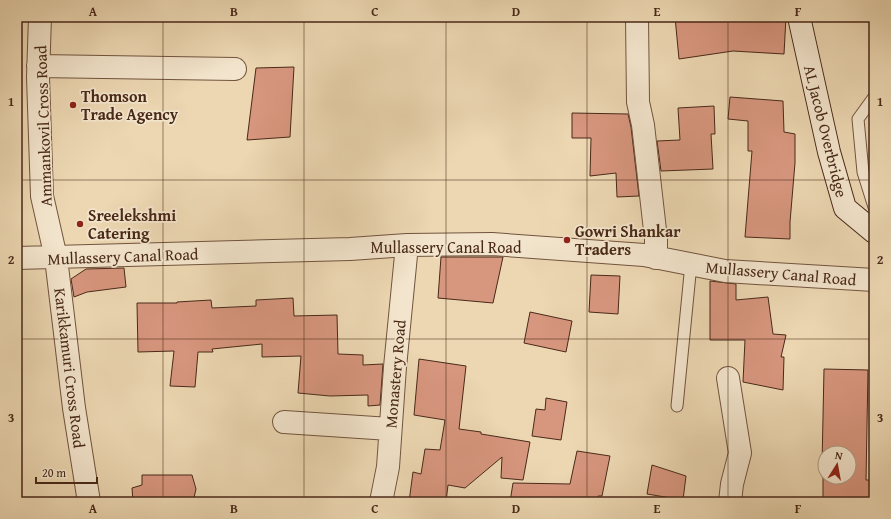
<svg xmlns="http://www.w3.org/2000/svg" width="891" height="519" font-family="'Gentium Book Plus',serif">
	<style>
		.building { fill: #d7967e; stroke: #492918; fill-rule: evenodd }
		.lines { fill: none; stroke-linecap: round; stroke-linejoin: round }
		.lane-casing { stroke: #72543e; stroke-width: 13 }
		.street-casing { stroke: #72543e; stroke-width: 24 }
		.secondary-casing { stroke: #492918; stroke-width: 24 }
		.lane { stroke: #f3e5cd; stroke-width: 11 }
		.street { stroke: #f3e5cd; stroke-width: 22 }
		.secondary { stroke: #f3e5cd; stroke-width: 22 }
		.grid { fill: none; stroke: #492918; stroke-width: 1; stroke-opacity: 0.55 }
		.poi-dot { fill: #8f2418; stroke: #f3e5cd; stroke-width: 1.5 }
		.labels { text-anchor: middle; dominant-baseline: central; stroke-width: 3.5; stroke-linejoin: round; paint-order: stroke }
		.poi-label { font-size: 16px; font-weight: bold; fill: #492918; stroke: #f3e5cd; text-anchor: start }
		.street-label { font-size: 16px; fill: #492918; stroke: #f3e5cd }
		.neatline { fill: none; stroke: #492918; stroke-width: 1.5 }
		.grid-label { font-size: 13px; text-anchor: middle; font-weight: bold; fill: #492918 }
	</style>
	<rect width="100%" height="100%" fill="#ecd7b2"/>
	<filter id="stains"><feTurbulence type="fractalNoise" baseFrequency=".005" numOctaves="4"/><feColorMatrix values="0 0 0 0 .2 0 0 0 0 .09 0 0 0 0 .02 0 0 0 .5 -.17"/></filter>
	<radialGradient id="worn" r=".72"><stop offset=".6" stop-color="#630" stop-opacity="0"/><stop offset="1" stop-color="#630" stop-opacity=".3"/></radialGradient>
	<path class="building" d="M 675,17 L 786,17 L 784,54 L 733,51 L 679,59 Z
		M 294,67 L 290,137 L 247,140 L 256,68 Z
		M 730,97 L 783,101 L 784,132 L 795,134 L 795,163 L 790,222 L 790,239 L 745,237 L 752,151 L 748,151 L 748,121 L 728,119 Z
		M 714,106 L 715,134 L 711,134 L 713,169 L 661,171 L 657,141 L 680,140 L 678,108 Z
		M 572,113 L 628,114 L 631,127 L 639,196 L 617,197 L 616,173 L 590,176 L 591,138 L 572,138 Z
		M 441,257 L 503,257 L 493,303 L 438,298 Z
		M 124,268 L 126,287 L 87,292 L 74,297 L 71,279 L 86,269 Z
		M 591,275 L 620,276 L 618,314 L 589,312 Z
		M 710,281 L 736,284 L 736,300 L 768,297 L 773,334 L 786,335 L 781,357 L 784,357 L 783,390 L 743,382 L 745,340 L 710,340 Z
		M 293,298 L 294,316 L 337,315 L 338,354 L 363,355 L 363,365 L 383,364 L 380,405 L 368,406 L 368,395 L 330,396 L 298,393 L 301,356 L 262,357 L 262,344 L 212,349 L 213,352 L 198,352 L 195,387 L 170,386 L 174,351 L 138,352 L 137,303 L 177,303 L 177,302 L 211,300 L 212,308 L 256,306 L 256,300 Z
		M 530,312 L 572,321 L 566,352 L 524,343 Z
		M 419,359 L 466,366 L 459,429 L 481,432 L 481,434 L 530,442 L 523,480 L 501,478 L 502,457 L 465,488 L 448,485 L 446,502 L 409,502 L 413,472 L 421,474 L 425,449 L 440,450 L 445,420 L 414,415 Z
		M 824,369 L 868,370 L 866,480 L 874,480 L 874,502 L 823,502 L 823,465 L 822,465 ZM 825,453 L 849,453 L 849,477 L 825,477 Z
		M 546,398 L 567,402 L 561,440 L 532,436 L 536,409 L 545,410 Z
		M 577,451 L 610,456 L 602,496 L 598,496 L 597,502 L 510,502 L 513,483 L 570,484 Z
		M 652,465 L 686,476 L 683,500 L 647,494 Z
		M 142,475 L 192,475 L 196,489 L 193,502 L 133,502 L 132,488 L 142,485 Z"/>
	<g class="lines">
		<g class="lane-casing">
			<path id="lane" d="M 874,97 L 858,119 L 863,172 L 874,207
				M 677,406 L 691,264"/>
		</g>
		<g class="street-casing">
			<path id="street" d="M 40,17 L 38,77 L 42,196 L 56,258 L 74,408 L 89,502
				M 637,17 L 638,102 L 643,125 L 656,239 L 656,258
				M 38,66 L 235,69
				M 17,258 L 350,249 L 407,245 L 492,244 L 644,255 L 725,271 L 874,280
				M 728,378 L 740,453 L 732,484 L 730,502
				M 284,422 L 390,429
				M 381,502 L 388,467 L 395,367 L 407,245"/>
		</g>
		<g class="secondary-casing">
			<path id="secondary" d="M 799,17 L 829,152 L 845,208 L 874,232"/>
		</g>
		<use href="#lane" class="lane"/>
		<use href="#street" class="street"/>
		<use href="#secondary" class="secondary"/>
	</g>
	<path class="grid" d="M 163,17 L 163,502M 304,17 L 304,502M 446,17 L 446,502M 587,17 L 587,502M 728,17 L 728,502M 17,180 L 874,180M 17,339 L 874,339"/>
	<g class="poi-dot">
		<circle cx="73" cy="105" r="4"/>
		<circle cx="80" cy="224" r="4"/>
		<circle cx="567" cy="240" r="4"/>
	</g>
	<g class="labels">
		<g class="poi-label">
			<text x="81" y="96">Thomson<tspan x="81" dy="18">Trade Agency</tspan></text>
			<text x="88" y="215">Sreelekshmi<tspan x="88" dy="18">Catering</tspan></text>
			<text x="575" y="231">Gowri Shankar<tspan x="575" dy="18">Traders</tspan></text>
		</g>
		<g class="street-label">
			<text transform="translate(43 126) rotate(-92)">Ammankovil Cross Road</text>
			<text transform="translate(826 131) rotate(76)">AL Jacob Overbridge</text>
			<text x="446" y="247">Mullassery Canal Road</text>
			<text transform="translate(123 256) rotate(-2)">Mullassery Canal Road</text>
			<text transform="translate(781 273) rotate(5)">Mullassery Canal Road</text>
			<text transform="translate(70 368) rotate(83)">Karikkamuri Cross Road</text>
			<text transform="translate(395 374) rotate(-85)">Monastery Road</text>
		</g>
	</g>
	<rect width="891" height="519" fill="none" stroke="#ecd7b2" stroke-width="44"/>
	<g transform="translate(837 465) rotate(11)"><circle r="19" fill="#f3e5cd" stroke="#af9a85"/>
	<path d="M0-3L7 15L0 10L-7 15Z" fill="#8f2418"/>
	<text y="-6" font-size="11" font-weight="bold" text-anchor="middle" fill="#492918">N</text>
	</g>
	<path d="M36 477v6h61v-6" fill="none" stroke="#492918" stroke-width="2"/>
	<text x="42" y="477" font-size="12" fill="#492918" stroke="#f3e5cd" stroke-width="3" paint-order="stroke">20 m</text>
	<rect x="22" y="22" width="847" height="475" class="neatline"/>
	<g class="grid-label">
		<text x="93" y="16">A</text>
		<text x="234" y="16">B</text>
		<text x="375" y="16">C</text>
		<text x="516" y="16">D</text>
		<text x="657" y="16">E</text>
		<text x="798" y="16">F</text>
		<text x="11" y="106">1</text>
		<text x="880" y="106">1</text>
		<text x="11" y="264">2</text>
		<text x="880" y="264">2</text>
		<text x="11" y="422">3</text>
		<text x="880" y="422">3</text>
		<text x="93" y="513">A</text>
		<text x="234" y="513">B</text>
		<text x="375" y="513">C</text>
		<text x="516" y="513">D</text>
		<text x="657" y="513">E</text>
		<text x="798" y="513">F</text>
	</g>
	<rect width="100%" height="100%" filter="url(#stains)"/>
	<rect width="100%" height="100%" fill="url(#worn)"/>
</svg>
